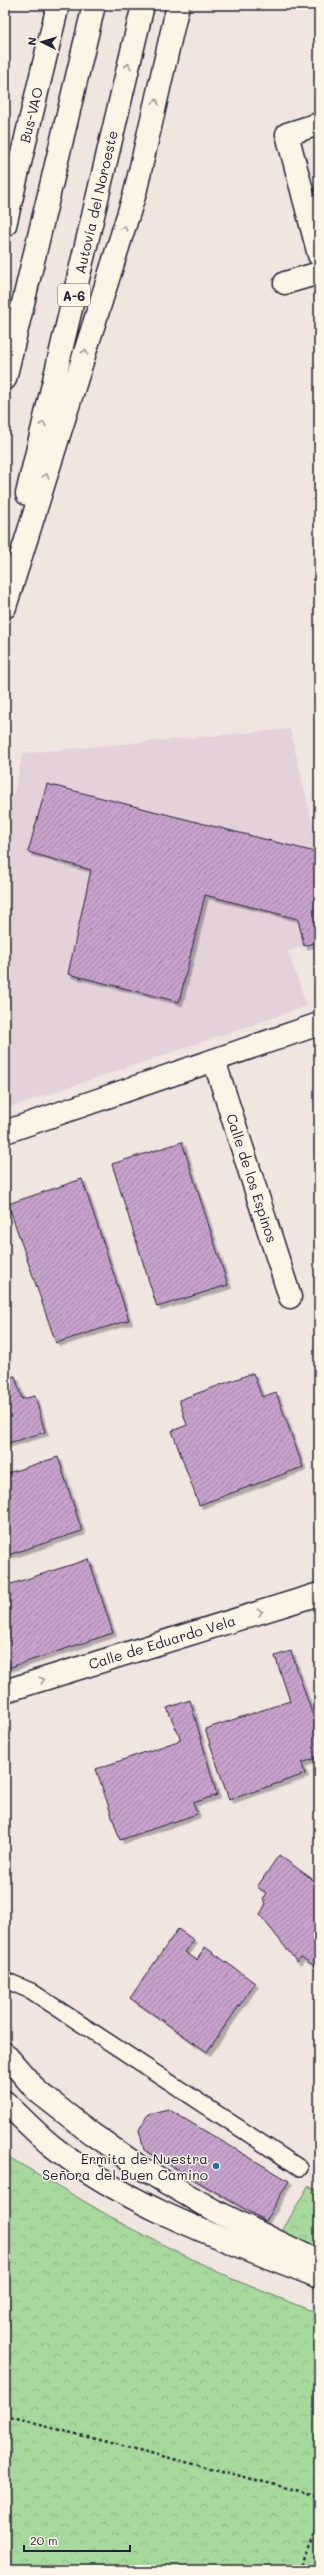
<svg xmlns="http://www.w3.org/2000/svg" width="324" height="2575" font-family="Mali,sans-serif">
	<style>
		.built { fill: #e4d1da }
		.park { fill: url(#park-crowns); stroke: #647e6b }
		.building { fill: url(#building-hatch); stroke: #22223b; filter: url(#shadow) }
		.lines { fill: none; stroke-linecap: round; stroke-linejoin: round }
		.lane-casing { stroke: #22223b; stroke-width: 18 }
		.street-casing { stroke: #22223b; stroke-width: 25 }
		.highway-casing { stroke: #22223b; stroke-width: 25 }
		.path { stroke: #22223b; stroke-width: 2.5; stroke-dasharray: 3 3; stroke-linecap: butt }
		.lane { stroke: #fcf5e5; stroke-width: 15 }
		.street { stroke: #fcf5e5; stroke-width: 22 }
		.highway { stroke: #fcf5e5; stroke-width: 22 }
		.oneway { stroke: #9a9698 }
		.poi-dot { fill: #1f6fb2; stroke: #fcf5e5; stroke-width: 1.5 }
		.labels { text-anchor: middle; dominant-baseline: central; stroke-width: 3; stroke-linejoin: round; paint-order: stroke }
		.shield { fill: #fcf5e5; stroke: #63616e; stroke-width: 1 }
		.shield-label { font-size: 13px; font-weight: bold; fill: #22223b }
		.street-label { font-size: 14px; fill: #22223b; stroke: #fcf5e5 }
		.poi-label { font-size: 14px; fill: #22223b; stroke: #fcf5e5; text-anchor: end }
	</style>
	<defs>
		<pattern id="park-crowns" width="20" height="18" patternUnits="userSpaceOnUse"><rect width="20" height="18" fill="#a6d99b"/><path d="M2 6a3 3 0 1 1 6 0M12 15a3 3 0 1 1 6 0" fill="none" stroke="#8fba86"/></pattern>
		<pattern id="building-hatch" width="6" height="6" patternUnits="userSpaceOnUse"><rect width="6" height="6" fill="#c7a3cc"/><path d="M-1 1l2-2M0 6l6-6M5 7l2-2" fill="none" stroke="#a184a7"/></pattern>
		<filter id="shadow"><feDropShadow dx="3.5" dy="3.5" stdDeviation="0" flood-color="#0004"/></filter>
	</defs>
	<rect width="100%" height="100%" fill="#f1e5e0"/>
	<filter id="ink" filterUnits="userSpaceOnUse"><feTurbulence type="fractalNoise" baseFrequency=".025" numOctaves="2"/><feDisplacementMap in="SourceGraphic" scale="8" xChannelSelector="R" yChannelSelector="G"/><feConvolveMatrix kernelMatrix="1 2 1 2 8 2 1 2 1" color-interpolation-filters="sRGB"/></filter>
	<g filter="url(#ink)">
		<path class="built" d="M 290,729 L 319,852 L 319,941 L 288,951 L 307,1006 L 5,1109 L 5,834 L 23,753 Z"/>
		<path class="park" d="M 5,2155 L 128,2227 L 230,2278 L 319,2314 L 319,2570 L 5,2570 Z
			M 308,2186 L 319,2191 L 319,2262 L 276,2242 Z"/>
		<path class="building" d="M 47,784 L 319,853 L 319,941 L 304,946 L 298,919 L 205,895 L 179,1002 L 68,974 L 91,870 L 28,852 Z
			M 182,1142 L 228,1285 L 157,1307 L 112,1164 Z
			M 82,1179 L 129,1320 L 56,1343 L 8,1204 Z
			M 5,1373 L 7,1378 L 15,1376 L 22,1399 L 35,1396 L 45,1432 L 5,1444 Z
			M 253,1373 L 262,1397 L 276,1392 L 303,1467 L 199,1505 L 172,1431 L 187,1425 L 179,1400 Z
			M 58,1457 L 82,1531 L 5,1556 L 5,1474 Z
			M 89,1559 L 113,1633 L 5,1669 L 5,1586 Z
			M 291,1651 L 319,1734 L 319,1757 L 302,1763 L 305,1774 L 229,1800 L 205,1729 L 290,1701 L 275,1656 Z
			M 190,1700 L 217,1795 L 193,1803 L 197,1814 L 120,1840 L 96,1769 L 181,1740 L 167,1708 Z
			M 279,1855 L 319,1884 L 319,1969 L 301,1957 L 297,1962 L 260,1915 L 266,1903 L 263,1900 L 267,1893 L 257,1887 Z
			M 178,1929 L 194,1940 L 185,1952 L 197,1960 L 205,1947 L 255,1983 L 207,2052 L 130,1998 Z
			M 168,2109 L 289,2181 L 265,2221 L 144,2150 L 139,2130 L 148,2114 Z"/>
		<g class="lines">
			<g class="lane-casing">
				<path id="lane" d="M 5,1980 L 31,1991 L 300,2168"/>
			</g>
			<g class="street-casing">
				<path id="street" d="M 319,124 L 287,134 L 319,255
					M 285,283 L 319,273
					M 214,1060 L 290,1297
					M 5,1132 L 319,1024
					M 5,1691 L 319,1594
					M 5,2054 L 37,2091 L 92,2134 L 143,2169 L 213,2210 L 319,2262"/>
			</g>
			<g class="highway-casing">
				<path id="highway" d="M 5,225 L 58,5
					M 5,379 L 94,5
					M 27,494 L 143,5
					M 5,607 L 135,193 L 178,5
					M 5,2102 C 21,2117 36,2133 52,2146 C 129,2207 228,2241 319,2277"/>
			</g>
			<path class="path" d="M 5,2416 L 319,2496
				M 298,2570 L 319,2522"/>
			<use href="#lane" class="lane"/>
			<use href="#street" class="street"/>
			<use href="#highway" class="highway"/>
		</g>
		<defs><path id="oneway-chevron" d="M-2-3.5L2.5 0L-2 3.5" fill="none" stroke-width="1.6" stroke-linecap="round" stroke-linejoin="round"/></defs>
		<g class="oneway">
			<use href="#oneway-chevron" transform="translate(128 66) rotate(-77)"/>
			<use href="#oneway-chevron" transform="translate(156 102) rotate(-77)"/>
			<use href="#oneway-chevron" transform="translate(124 228) rotate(-73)"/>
			<use href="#oneway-chevron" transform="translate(85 352) rotate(-73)"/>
			<use href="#oneway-chevron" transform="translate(43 424) rotate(-77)"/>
			<use href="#oneway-chevron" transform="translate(46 476) rotate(-73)"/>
			<use href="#oneway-chevron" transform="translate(260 1612) rotate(-17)"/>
			<use href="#oneway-chevron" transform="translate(42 1680) rotate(-17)"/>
		</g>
	</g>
	<circle class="poi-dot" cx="216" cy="2166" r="4"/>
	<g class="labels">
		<rect class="shield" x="58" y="284" width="32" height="22" rx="3"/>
		<g class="shield-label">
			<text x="74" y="295">A-6</text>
		</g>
		<g class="street-label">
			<text transform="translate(31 115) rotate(-76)">Bus-VAO</text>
			<text transform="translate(96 202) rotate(-77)">Autovía del Noroeste</text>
			<text transform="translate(252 1178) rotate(72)">Calle de los Espinos</text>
			<text transform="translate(162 1642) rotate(-17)">Calle de Eduardo Vela</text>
		</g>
		<g class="poi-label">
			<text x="208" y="2158">Ermita de Nuestra<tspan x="208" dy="16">Señora del Buen Camino</tspan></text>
		</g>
	</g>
	<rect width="324" height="2575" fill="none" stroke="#fcf5e5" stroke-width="20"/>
	<rect x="10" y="10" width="304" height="2555" fill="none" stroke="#22223b" stroke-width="1.5" filter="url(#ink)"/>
	<g transform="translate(42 42) rotate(275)" stroke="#fcf5e5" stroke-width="3" paint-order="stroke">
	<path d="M0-3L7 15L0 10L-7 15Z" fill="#22223b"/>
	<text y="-6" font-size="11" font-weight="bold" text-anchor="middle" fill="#22223b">N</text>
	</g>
	<path d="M24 2545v6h106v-6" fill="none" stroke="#22223b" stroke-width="2"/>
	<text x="30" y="2545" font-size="12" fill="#22223b" stroke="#fcf5e5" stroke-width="3" paint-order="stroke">20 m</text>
</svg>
